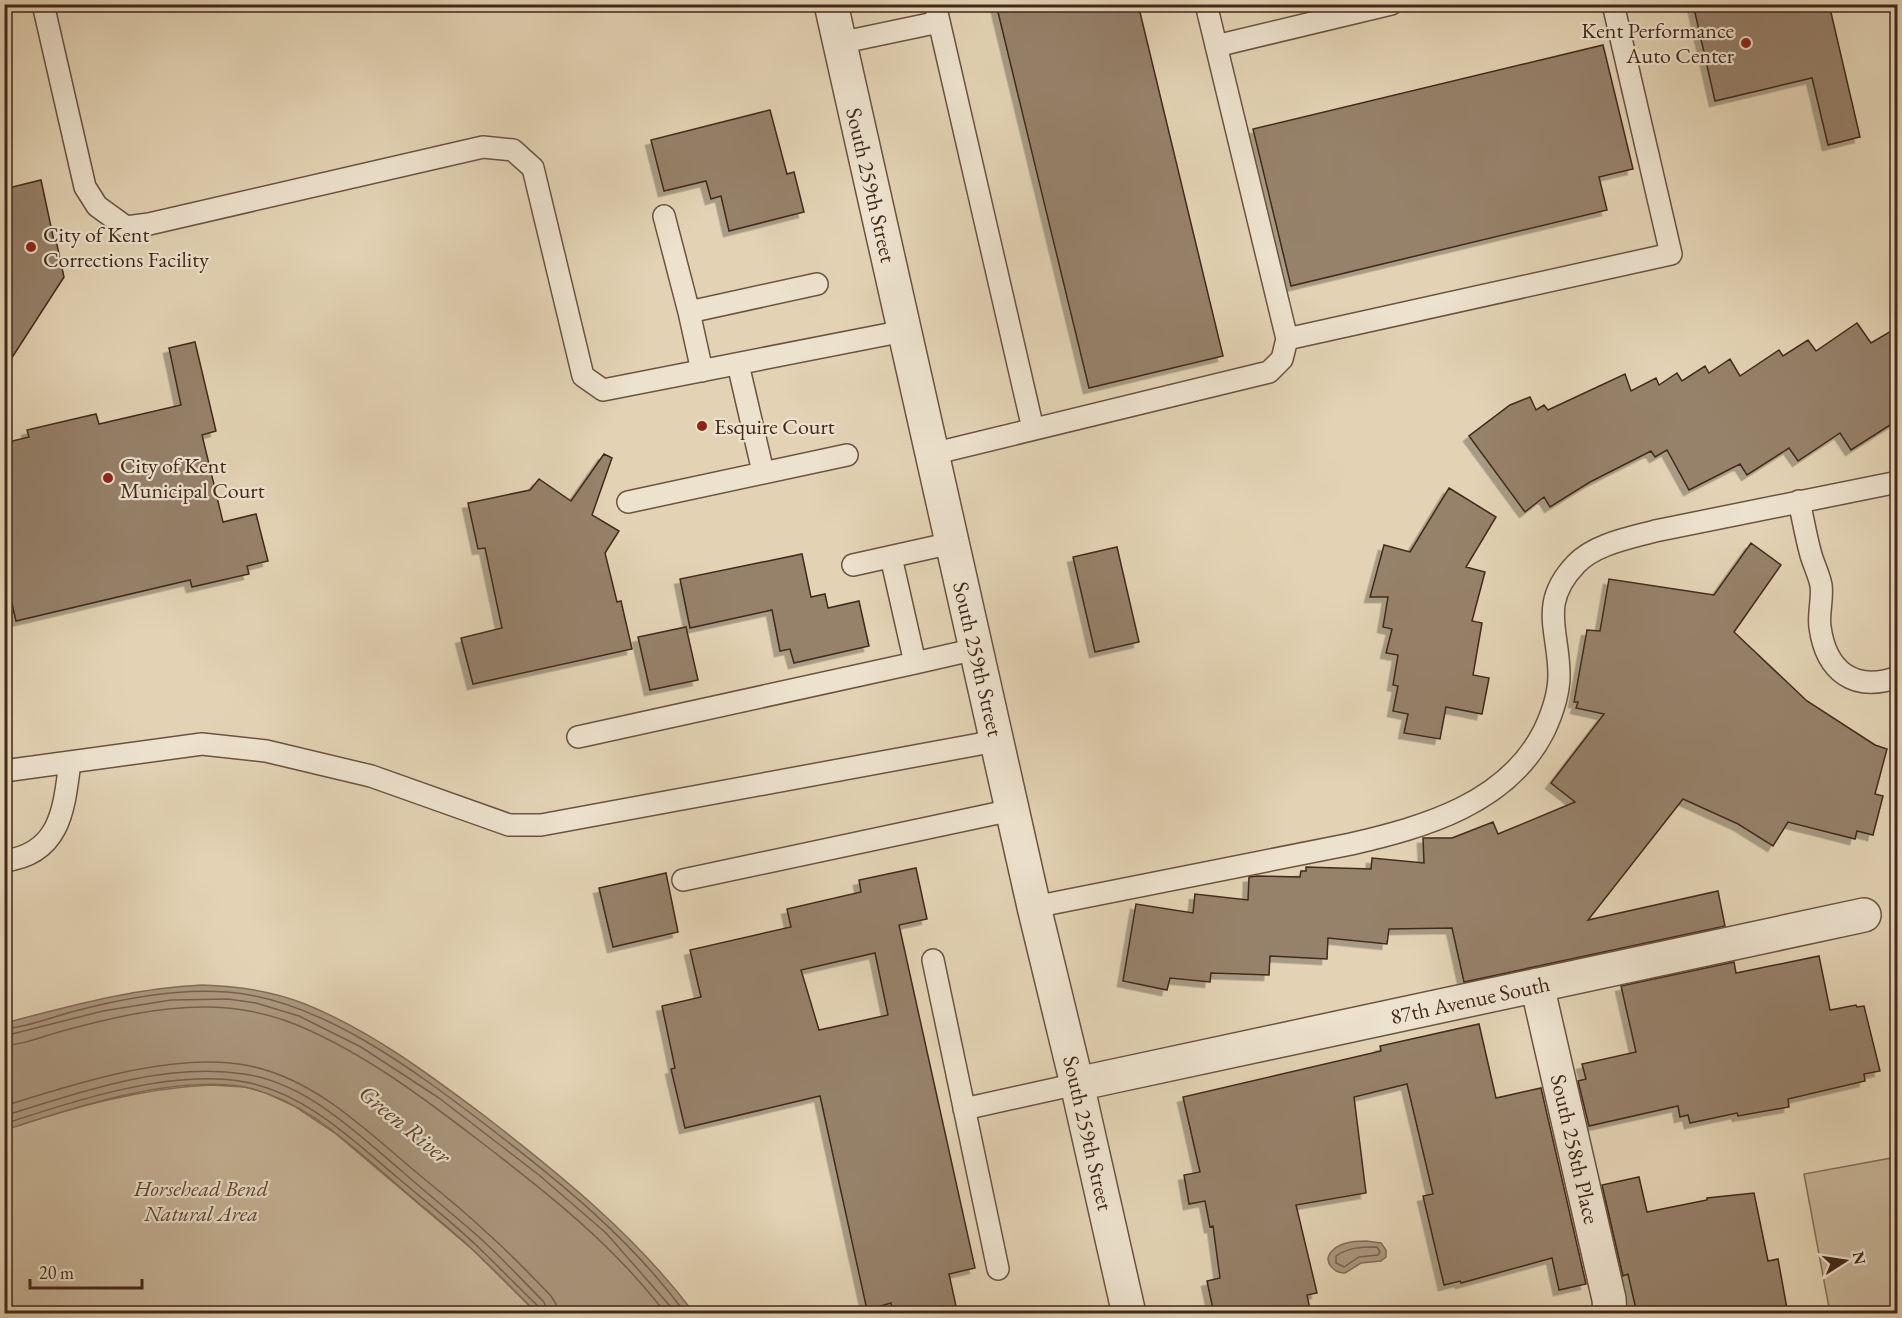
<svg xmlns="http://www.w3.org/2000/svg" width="1902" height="1318" font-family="'EB Garamond',serif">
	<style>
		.green { fill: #c8b69a; stroke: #85705a; stroke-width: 1.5 }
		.water { fill: #ac9980; stroke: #826c58; stroke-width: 1.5 }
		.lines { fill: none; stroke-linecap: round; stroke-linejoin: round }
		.shore { stroke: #77614e; stroke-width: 1.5 }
		.building { fill: #96816b; stroke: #42291b; stroke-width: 1.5; fill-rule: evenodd; filter: url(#shadow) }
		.service-casing { stroke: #6a5441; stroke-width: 24 }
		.minor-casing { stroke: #6a5441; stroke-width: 36 }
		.tertiary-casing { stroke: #6a5441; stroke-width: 36 }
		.service { stroke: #ede2ce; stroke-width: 21 }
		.minor { stroke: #ede2ce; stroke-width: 33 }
		.tertiary { stroke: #ede2ce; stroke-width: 33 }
		.poi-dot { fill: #8f2418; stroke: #ede2ce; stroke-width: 2 }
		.labels { text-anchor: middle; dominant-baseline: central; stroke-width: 4.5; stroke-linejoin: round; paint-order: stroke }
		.poi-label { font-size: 22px; fill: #42291b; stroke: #ede2ce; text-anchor: start }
		.street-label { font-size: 22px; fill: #42291b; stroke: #ede2ce }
		.park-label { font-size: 22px; font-style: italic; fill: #5d4534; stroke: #ede2ce }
		.water-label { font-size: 24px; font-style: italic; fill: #5c4534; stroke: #ede2ce }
	</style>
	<defs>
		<filter id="shadow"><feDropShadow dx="-5.5" dy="5.5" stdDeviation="0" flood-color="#0004"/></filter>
	</defs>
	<rect width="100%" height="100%" fill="#e3d3b4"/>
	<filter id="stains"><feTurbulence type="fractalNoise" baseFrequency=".00333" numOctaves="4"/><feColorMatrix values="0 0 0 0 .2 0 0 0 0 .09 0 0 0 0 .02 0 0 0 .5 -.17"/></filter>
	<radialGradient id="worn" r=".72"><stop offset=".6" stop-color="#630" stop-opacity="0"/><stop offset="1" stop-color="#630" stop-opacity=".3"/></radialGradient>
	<path class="green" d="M 211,1085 L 245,1087 L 266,1093 L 294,1106 L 336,1134 L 472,1249 L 537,1313 L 5,1313 L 4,1130 C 72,1108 140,1088 211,1085 Z
		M 1897,1157 L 1897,1313 L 1830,1313 L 1804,1174 Z"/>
	<path class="water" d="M 202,985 C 238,986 272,991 305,1004 C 370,1030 430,1075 486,1117 C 562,1176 636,1236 694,1313 L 537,1313 C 515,1292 495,1270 472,1249 C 447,1226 419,1204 393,1181 C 349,1144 303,1099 245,1087 C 174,1074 72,1108 5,1130 L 5,1023 C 70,1006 134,988 202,985 Z
		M 1366,1241 L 1381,1243 L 1386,1250 L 1386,1257 L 1381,1261 L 1361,1263 L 1345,1273 C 1334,1273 1321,1261 1333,1250 C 1341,1242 1355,1241 1366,1241 Z"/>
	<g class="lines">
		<path class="shore" d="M 4,1029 C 28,1027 52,1017 75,1011 C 124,998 176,988 227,992 C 320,999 414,1070 486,1125 C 559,1181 631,1239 686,1314
			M 4,1036 L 103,1011 L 171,1000 L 228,999 L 256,1003 L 299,1016 L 361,1047 L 439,1098 L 539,1175 L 606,1233 L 677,1314
			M 4,1045 C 25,1045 46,1035 66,1030 C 111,1018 157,1007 204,1007 C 236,1007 268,1013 297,1025 C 362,1052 421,1096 477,1139 C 545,1191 614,1245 666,1314
			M 4,1106 C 74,1084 177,1050 250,1066 C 313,1079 362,1126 410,1167 C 435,1188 462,1209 486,1232 C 509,1252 530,1274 551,1296 L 556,1304 L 557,1314
			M 4,1116 C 80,1092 164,1062 244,1074 C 307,1083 358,1134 404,1173 C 429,1195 455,1216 480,1238 C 502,1258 523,1281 544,1302 L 548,1314
			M 4,1124 C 73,1101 173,1068 245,1082 C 305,1093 353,1140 398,1178 C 424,1200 452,1222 477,1246 C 498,1266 518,1287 539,1307 L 541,1314
			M 1377,1247 L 1380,1252 L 1378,1255 L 1359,1257 L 1344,1267 L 1336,1263 L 1336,1256 C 1349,1247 1362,1247 1377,1247 Z"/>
	</g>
	<path class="building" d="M 996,4 L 1138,4 L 1223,356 L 1089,388 Z
		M 1693,4 L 1829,4 L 1860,137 L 1828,145 L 1812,78 L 1715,101 Z
		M 1603,45 L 1633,169 L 1599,177 L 1607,210 L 1291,286 L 1253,129 Z
		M 770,110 L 787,174 L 794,172 L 804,212 L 729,231 L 721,196 L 711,199 L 706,181 L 664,191 L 651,140 Z
		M 41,180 L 54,241 L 56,240 L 64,277 L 4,370 L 4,189 Z
		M 1857,323 L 1871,343 L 1898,327 L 1898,420 L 1851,450 L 1840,433 L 1798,461 L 1789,448 L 1747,475 L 1740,464 L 1689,490 L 1667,450 L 1655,457 L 1651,451 L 1590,482 L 1550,507 L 1544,497 L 1525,512 L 1469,436 L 1510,405 L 1530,397 L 1536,410 L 1544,405 L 1548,410 L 1625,374 L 1631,391 L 1656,378 L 1659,385 L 1677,373 L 1682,381 L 1705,366 L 1709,373 L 1730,359 L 1740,376 L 1779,350 L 1783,356 L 1808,340 L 1816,351 Z
		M 195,342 L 216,431 L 202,435 L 223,522 L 256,514 L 268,561 L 247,566 L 249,574 L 192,587 L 190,580 L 16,621 L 9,591 L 4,592 L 4,443 L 29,437 L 27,430 L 74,419 L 96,414 L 99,424 L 181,405 L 169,348 Z
		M 604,454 L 612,458 L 592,515 L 619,531 L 605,553 L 617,602 L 621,601 L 632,649 L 473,684 L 461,638 L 502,628 L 485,548 L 478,549 L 468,503 L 530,490 L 539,479 L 571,501 Z
		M 1449,488 L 1496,517 L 1466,567 L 1485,572 L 1472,621 L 1482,623 L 1473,675 L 1489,678 L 1482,714 L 1446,707 L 1440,739 L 1404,733 L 1408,714 L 1393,711 L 1398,686 L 1393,685 L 1398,655 L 1386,653 L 1392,629 L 1383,627 L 1388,597 L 1370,597 L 1384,545 L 1410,552 Z
		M 1751,543 L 1781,565 L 1734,632 L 1807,701 L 1875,745 L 1887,749 L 1875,794 L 1883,796 L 1873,835 L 1857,831 L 1855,839 L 1788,822 L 1773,846 L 1738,824 L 1683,799 L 1588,920 L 1718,891 L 1725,926 L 1464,982 L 1452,928 L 1389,929 L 1387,944 L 1328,938 L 1327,959 L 1270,956 L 1269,975 L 1211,973 L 1210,982 L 1170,978 L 1167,990 L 1123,981 L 1136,904 L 1193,913 L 1195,894 L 1248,900 L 1249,877 L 1257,876 L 1300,877 L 1301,871 L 1306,871 L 1306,867 L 1371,869 L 1372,858 L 1424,863 L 1423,838 L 1452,838 L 1493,822 L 1498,834 L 1575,802 L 1551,783 L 1604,714 L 1576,708 L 1578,702 L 1574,702 L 1587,630 L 1600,631 L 1609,579 L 1714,595 Z
		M 1117,547 L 1139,642 L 1095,652 L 1073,557 Z
		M 802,554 L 811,597 L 825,594 L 828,608 L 859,601 L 869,646 L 794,663 L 790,649 L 780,651 L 772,610 L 690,628 L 680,579 Z
		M 686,627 L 698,680 L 650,690 L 638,637 Z
		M 916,868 L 927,919 L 899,925 L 975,1268 L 949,1274 L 956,1306 L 953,1306 L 955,1314 L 893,1314 L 891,1303 L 867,1310 L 820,1096 L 685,1128 L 671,1069 L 675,1068 L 662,1006 L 701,997 L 690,950 L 791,927 L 787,909 L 861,892 L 859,880 ZM 875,953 L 888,1015 L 819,1030 L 801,970 Z
		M 666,873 L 678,932 L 613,947 L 599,888 Z
		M 1819,956 L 1830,1010 L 1856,1005 L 1857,1007 L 1864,1006 L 1880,1071 L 1864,1074 L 1865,1081 L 1788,1099 L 1789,1107 L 1738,1116 L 1737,1113 L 1690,1123 L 1688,1115 L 1680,1117 L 1678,1106 L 1589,1126 L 1578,1081 L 1586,1079 L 1582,1064 L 1636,1052 L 1621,986 L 1734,962 L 1736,973 Z
		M 1479,1024 L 1496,1098 L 1541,1088 L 1586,1284 L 1559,1290 L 1552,1258 L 1461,1283 L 1460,1281 L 1444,1285 L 1423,1196 L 1433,1194 L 1407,1084 L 1354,1097 L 1366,1193 L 1296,1205 L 1317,1293 L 1307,1295 L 1311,1314 L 1214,1314 L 1207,1281 L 1220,1278 L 1213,1226 L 1210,1227 L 1205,1201 L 1189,1204 L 1184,1175 L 1200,1172 L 1183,1097 L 1381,1051 L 1380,1046 Z
		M 1639,1177 L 1647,1212 L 1707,1200 L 1707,1198 L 1754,1193 L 1768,1261 L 1778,1259 L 1788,1314 L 1637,1314 L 1628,1274 L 1623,1276 L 1602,1185 Z"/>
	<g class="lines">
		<g class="service-casing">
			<path id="service" d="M 43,4 L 85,187 L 97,206 L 126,227 L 149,224 L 483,147 L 513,150 L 533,168 L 583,376 L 603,390 L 904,331
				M 935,4 L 1033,429
				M 839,43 L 939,22
				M 1216,46 L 1391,4
				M 664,216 L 689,312 L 817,284
				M 689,312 L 702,371
				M 1287,339 L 1671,254 L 1613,4
				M 738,364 L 763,472
				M 932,454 L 1269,372 L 1282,359 L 1287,339 L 1206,4
				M 1799,501 C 1803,519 1806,537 1811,555 C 1814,565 1819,575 1821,585 C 1823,599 1818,613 1820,627 C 1826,671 1854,693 1898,677
				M 628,502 L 847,455
				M 891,557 L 915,663 L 976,649
				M 853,565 L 952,543
				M 578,737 L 915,663
				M 4,771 L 202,744 L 266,751 L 371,776 L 509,825 L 541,825 L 996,741
				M 4,861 C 61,854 64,808 70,762
				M 683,880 L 1012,810
				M 1034,907 L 1351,844 C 1424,827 1507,804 1544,731 C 1552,714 1559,694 1559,675 C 1559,630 1538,604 1576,564 C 1595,544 1630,538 1655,531 L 1898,482
				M 933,960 L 998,1269
				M 964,1109 L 1077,1084"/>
		</g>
		<g class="minor-casing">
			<path id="minor" d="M 1537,985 L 1609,1299 L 1610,1314
				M 1077,1084 L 1864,915"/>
		</g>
		<g class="tertiary-casing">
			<path id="tertiary" d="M 831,4 L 1034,907 L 1077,1084 L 1129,1314"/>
		</g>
		<use href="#service" class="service"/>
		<use href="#minor" class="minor"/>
		<use href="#tertiary" class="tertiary"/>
	</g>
	<g class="poi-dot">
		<circle cx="1746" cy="43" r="6"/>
		<circle cx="31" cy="247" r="6"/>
		<circle cx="702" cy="426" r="6"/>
		<circle cx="108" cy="478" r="6"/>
	</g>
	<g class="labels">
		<g class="poi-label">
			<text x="1734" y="30" text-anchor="end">Kent Performance<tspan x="1734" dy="25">Auto Center</tspan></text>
			<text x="43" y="234">City of Kent<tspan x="43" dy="25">Corrections Facility</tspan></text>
			<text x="714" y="426">Esquire Court</text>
			<text x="120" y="465">City of Kent<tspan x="120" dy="25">Municipal Court</tspan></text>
		</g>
		<g class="street-label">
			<text transform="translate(871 185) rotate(77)">South 259th Street</text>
			<text transform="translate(978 659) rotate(77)">South 259th Street</text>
			<text transform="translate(1470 1000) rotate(-12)">87th Avenue South</text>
			<text transform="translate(1088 1133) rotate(77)">South 259th Street</text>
			<text transform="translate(1575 1149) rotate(77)">South 258th Place</text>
		</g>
		<g class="park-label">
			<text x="201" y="1188">Horsehead Bend<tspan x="201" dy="25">Natural Area</tspan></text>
		</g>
		<g class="water-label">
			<text transform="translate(405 1124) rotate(39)">Green River</text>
		</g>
	</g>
	<rect width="1902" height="1318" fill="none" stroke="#e3d3b4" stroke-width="24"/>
	<rect x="6" y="6" width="1890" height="1306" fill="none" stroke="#42291b" stroke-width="3"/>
	<rect x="12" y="12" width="1878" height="1294" fill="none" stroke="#42291b" stroke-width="1.5"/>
	<g transform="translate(1845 1261) rotate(78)" stroke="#ede2ce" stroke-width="4.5" paint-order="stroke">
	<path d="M0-4.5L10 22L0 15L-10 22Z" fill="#42291b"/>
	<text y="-9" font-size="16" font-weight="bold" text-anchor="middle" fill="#42291b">N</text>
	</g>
	<path d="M30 1279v9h112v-9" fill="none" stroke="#42291b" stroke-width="3"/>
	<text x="39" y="1279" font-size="18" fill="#42291b" stroke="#ede2ce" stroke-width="4.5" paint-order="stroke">20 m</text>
	<rect width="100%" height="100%" filter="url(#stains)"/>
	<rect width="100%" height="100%" fill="url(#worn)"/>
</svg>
